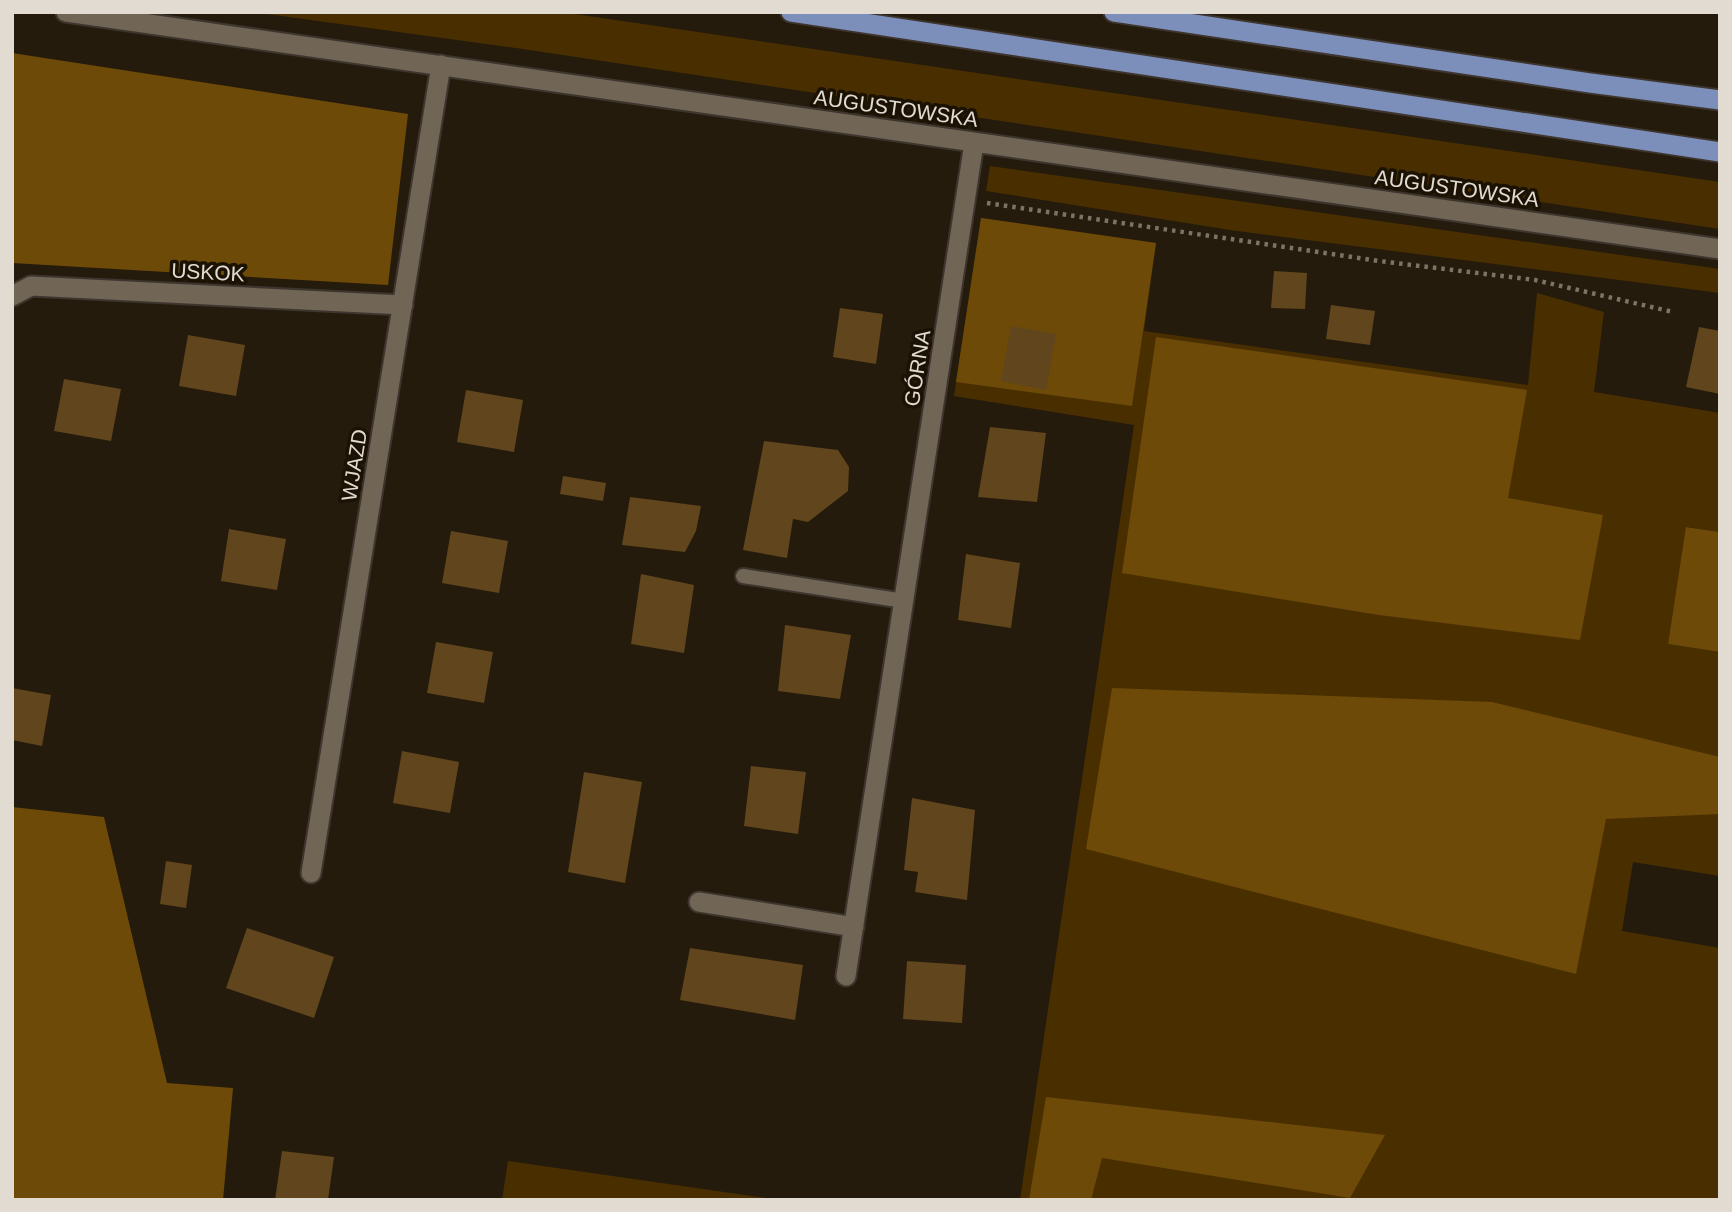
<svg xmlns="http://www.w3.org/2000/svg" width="1732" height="1212" font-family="Arial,sans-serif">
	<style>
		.green { fill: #492f00 }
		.forest { fill: #6e4a08 }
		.building { fill: #60451d }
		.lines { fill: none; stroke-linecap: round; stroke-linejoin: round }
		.service-casing { stroke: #3d352e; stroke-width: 18 }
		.minor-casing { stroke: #3d352e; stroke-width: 23 }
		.trunk-casing { stroke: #3d352e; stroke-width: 23 }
		.path { stroke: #7c7367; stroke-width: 4.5; stroke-dasharray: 3.5 5; stroke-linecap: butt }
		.service { stroke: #716555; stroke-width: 14 }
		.minor { stroke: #716555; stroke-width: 19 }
		.trunk { stroke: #7c8eba; stroke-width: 19 }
		.labels { text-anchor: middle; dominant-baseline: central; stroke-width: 7; stroke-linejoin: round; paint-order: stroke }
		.street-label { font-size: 21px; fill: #e2dbd2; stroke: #1b1204 }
	</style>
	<rect width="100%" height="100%" fill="#251b0c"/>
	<path class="green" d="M 253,12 L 561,12 L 1720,182 L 1720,229 L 516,48 Z
		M 990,166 L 1720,269 L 1720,293 L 1230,230 L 986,191 Z
		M 981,218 L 1156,243 L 1144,331 L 1528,385 L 1537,293 L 1604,312 L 1594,392 L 1720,413 L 1720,532 L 1687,527 L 1668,644 L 1720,652 L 1720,876 L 1633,862 L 1622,931 L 1720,948 L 1720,1200 L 1020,1200 L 1134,425 L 954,396 Z
		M 508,1161 L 779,1200 L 502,1200 Z"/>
	<path class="forest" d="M 12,53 L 408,114 L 388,285 L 12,263 Z
		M 981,218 L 1156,243 L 1132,406 L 956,382 Z
		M 1156,337 L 1527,390 L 1508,498 L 1603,515 L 1580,640 L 1379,615 L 1122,573 Z
		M 1686,527 L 1720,532 L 1720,652 L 1668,644 Z
		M 1112,688 L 1492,702 L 1720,757 L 1720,814 L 1606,819 L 1576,974 L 1086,849 Z
		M 12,807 L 104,817 L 167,1083 L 233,1088 L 223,1200 L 12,1200 Z
		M 1046,1097 L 1385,1135 L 1350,1198 L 1102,1158 L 1091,1200 L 1029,1200 Z"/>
	<path class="building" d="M 1274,271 L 1307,273 L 1305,309 L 1271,308 Z
		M 1331,305 L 1375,311 L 1370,345 L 1326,339 Z
		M 840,308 L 883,314 L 876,364 L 833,357 Z
		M 1011,326 L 1056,334 L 1046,390 L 1001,381 Z
		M 1699,327 L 1720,331 L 1720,394 L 1686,387 Z
		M 188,335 L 245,345 L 236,396 L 179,386 Z
		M 64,379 L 121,389 L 111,441 L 54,431 Z
		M 466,390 L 523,400 L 514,452 L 457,442 Z
		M 990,427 L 1046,433 L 1037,502 L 978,497 Z
		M 764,441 L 838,450 L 849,467 L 848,491 L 808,522 L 793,519 L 787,558 L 743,550 Z
		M 563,476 L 606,483 L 603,501 L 560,494 Z
		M 630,497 L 701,506 L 696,531 L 685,552 L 622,545 Z
		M 229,529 L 286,539 L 277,590 L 221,581 Z
		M 451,531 L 508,541 L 499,593 L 442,583 Z
		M 966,554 L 1020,563 L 1011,628 L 958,620 Z
		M 641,574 L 694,585 L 684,653 L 631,644 Z
		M 785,625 L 851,635 L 840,699 L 778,691 Z
		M 436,642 L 493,652 L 484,703 L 427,693 Z
		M 12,688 L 51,695 L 42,746 L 12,740 Z
		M 402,751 L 459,762 L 450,813 L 393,803 Z
		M 751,766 L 806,772 L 798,834 L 744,826 Z
		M 584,772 L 642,782 L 625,883 L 568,872 Z
		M 912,798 L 975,810 L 967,900 L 915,892 L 918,872 L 904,870 Z
		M 166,861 L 192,865 L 186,908 L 160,904 Z
		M 247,928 L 334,957 L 314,1018 L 226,988 Z
		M 690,948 L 803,965 L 795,1020 L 680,1000 Z
		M 907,961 L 966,965 L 962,1023 L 903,1019 Z
		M 282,1151 L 334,1157 L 328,1200 L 275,1200 Z"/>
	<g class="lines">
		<g class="service-casing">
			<path id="service" d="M 743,576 L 904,601"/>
		</g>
		<g class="minor-casing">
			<path id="minor" d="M 66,12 L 1720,249
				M 12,296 L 31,286 L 403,305
				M 311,873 L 441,65
				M 699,902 L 854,927
				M 846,976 L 974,143"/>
		</g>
		<g class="trunk-casing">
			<path id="trunk" d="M 791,12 L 1720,152
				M 1114,12 L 1590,83 L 1720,100"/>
		</g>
		<path class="path" d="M 987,203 L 1379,261 L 1535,280 L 1673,312"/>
		<use href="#service" class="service"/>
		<use href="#minor" class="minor"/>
		<use href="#trunk" class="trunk"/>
	</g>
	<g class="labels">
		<g class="street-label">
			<text transform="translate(896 108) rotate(8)">AUGUSTOWSKA</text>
			<text transform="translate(1457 188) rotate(8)">AUGUSTOWSKA</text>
			<text transform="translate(208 272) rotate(3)">USKOK</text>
			<text transform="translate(917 368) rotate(-81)">GÓRNA</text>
			<text transform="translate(354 465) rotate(-81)">WJAZD</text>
		</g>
	</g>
	<rect width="1732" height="1212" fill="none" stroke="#e2dbd2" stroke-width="28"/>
</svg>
